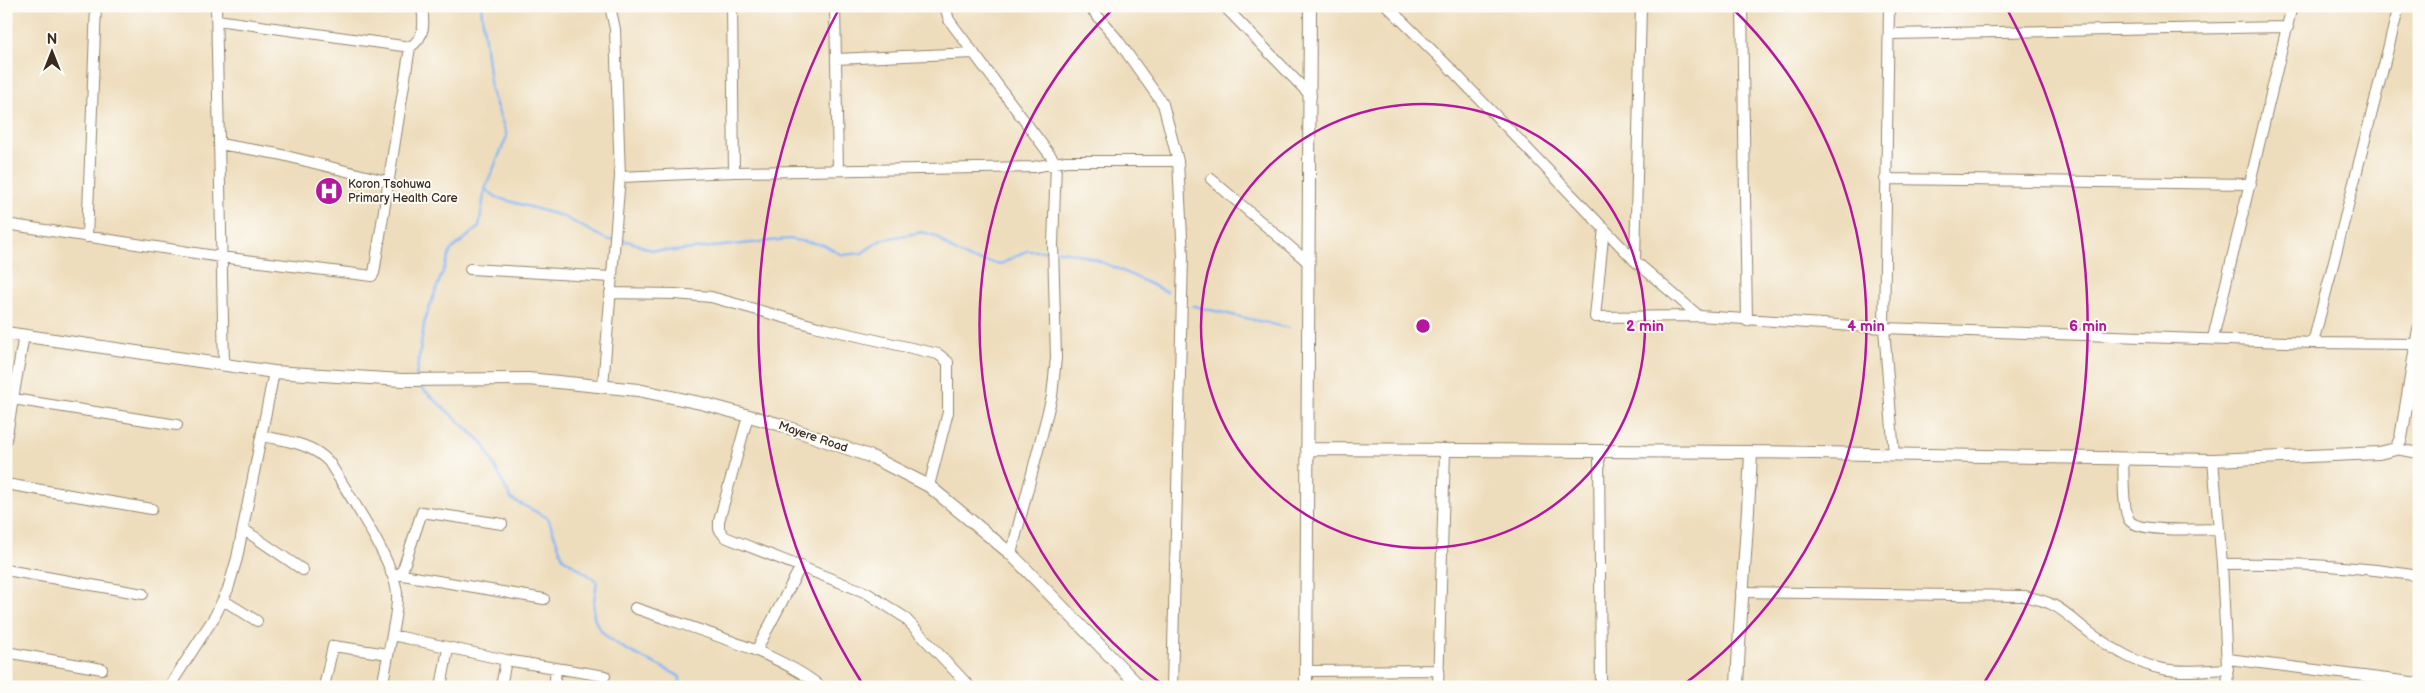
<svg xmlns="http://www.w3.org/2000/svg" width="2425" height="693" font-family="'Balsamiq Sans',sans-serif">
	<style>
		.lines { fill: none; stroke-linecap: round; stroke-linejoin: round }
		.stream { stroke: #89b8f4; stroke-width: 2.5 }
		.minor-casing { stroke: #94846d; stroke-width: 12 }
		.tertiary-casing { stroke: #94846d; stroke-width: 14 }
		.minor { stroke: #fff; stroke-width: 10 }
		.tertiary { stroke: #fff; stroke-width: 12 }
		.ring { fill: none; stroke: #b5179e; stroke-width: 2.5 }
		.labels { text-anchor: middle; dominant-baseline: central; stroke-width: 4; stroke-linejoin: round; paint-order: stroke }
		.poi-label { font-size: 12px; fill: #3b2a1e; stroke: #fdfcf7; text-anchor: start }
		.street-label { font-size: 12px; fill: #3b2a1e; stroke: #fdfcf7 }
		.centre { fill: #b5179e; stroke: #fdfcf7; stroke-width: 2.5 }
		.ring-label { font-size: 15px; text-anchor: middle; font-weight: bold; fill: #b5179e; stroke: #fdfcf7; stroke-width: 4; stroke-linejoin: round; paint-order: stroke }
	</style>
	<rect width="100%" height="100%" fill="#fdfcf7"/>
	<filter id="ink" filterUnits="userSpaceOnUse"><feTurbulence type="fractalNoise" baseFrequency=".02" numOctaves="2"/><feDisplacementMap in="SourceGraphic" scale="10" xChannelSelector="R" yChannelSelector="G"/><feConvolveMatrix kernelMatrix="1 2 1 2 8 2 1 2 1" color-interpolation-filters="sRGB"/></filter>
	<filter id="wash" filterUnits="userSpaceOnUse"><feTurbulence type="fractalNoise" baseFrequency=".0096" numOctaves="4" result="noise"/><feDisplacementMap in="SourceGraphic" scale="20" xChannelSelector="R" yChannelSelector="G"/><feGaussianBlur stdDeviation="1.12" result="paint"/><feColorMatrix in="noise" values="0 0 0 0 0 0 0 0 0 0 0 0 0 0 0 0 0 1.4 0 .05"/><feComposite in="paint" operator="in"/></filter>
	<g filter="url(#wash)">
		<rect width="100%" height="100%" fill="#eeddbc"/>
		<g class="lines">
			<path class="stream" d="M 485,189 L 498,198 L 562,216 L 608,240 L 613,240
				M 619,240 L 631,242 L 651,250 L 674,251 L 789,239 L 824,245 L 842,255 L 862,253 L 881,240 L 922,232 L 936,236 L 951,249 L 970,259 L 1001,264 L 1026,251 L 1051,251
				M 1057,251 C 1087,251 1139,279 1167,292
				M 1193,306 L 1289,328
				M 416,376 L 425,319 L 451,250 L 479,227 L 485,189 L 507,136 L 491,90 L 481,6
				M 418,385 L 483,443 L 511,499 L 548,518 L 563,558 L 597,581 C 596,591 592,605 594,616 C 599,646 657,661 680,677 L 680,687"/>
		</g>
	</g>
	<g filter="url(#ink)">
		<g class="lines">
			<g class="minor-casing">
				<path id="minor" d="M 216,6 L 224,365
					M 732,6 L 734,172
					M 835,6 L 838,170
					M 945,6 L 949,20 L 1056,163 L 1053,244 L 1056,358 L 1052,396 L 1011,554
					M 1089,6 L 1117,39 L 1163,104 L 1178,161 L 1183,257 L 1172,687
					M 1224,6 L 1311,96
					M 1387,6 L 1449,67 L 1635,261 L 1699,316 L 1884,328 L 2313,343 L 2419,344
					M 1742,6 L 1747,321
					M 1889,6 L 1884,328 L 1894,455
					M 217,20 L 410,47 C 426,37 424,22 422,6
					M 1889,34 L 2288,27
					M 836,59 L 974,53
					M 219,144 L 278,154 L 390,182
					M 620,177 L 734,172 L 1034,167 L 1066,161 L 1178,161
					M 1211,179 L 1309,263
					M 1885,179 L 2251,184
					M 6,224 L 221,257 L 372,276 L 374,273 L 410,47
					M 1604,228 L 1595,317 L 1699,316
					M 87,237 L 96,6
					M 1635,261 L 1641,6
					M 470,269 L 611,277
					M 610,293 L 675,294 L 711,297 L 818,327 L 938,354 L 948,362 L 948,412 L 929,486
					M 2213,338 L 2292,6
					M 2313,343 L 2399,6
					M 603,386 L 620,177 L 615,29 L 610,6
					M 13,399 L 177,425
					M 748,416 L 719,521 L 719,529 L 725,537 L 867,593 L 904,617 L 970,687
					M 262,436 C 286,441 312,443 329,462 C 347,492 394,561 397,593 C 398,606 394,622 392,635 L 506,660 L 605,676
					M 6,440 L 24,335
					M 2396,449 L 2419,453
					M 1599,451 L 1601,687
					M 2123,458 C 2124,473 2122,507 2129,520 C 2137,533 2203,529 2219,529
					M 2213,460 L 2222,564 L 2228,687
					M 6,484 L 152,509
					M 243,529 L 303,570
					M 2222,564 C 2291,563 2351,565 2419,576
					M 6,570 L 143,594
					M 391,573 L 544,599
					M 401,575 L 422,512 L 502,524
					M 1741,592 L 2024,596 C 2063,604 2063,613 2093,635 C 2112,649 2140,665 2163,669 C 2184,673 2207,670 2228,669
					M 223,600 L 257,621
					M 635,608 C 690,628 776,650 821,687
					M 756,651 L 801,566
					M 6,652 L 102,669
					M 2228,659 L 2419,683
					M 1306,671 L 1439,670
					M 169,687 L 215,616 L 228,589 L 237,558 L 274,372
					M 324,687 L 333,646 L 388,654
					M 382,687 L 392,635
					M 441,687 L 448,649
					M 501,687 L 506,660
					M 554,687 L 556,670
					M 1438,687 L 1445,451"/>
			</g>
			<g class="tertiary-casing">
				<path id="tertiary" d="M 6,333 L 274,372 L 402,380 L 528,379 L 638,390 L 705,404 L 778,424 L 872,457 L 929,486 L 1011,554 L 1140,687
					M 1307,449 L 1751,452 L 2213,460 L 2379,453 L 2396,449 L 2401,438 L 2419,329
					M 1306,687 L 1310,6
					M 1737,687 C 1740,608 1748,530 1751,452"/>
			</g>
			<use href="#minor" class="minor"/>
			<use href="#tertiary" class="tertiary"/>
		</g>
	</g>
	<g class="ring">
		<circle cx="1423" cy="326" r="222"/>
		<path d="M1166 687A443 443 0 0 1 1115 7M1731 7A443 443 0 0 1 1680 687"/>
		<path d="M862 683A665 665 0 0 1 839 9M2007 9A665 665 0 0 1 1984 683"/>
	</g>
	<defs>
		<g id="hospital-disc" transform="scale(1.4375)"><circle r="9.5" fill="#b5179e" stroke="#fdfcf7"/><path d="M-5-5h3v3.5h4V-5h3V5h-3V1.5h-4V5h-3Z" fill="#fff"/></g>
	</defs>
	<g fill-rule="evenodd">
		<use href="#hospital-disc" x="329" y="191"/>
	</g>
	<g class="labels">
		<g class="poi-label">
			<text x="348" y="184">Koron Tsohuwa<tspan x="348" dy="14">Primary Health Care</tspan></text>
		</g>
		<g class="street-label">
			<text transform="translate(813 437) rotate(19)">Mayere Road</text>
		</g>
	</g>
	<circle cx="1423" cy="326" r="8" class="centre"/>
	<g class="ring-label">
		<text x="1645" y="331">2 min</text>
		<text x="1866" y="331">4 min</text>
		<text x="2088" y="331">6 min</text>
	</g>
	<rect width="2425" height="693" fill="none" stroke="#fdfcf7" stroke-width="25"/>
	<g transform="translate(52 52)" stroke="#fdfcf7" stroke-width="4" paint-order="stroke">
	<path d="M0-4L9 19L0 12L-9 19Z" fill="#3b2a1e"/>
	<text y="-8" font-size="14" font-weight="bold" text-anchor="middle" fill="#3b2a1e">N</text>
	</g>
</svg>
